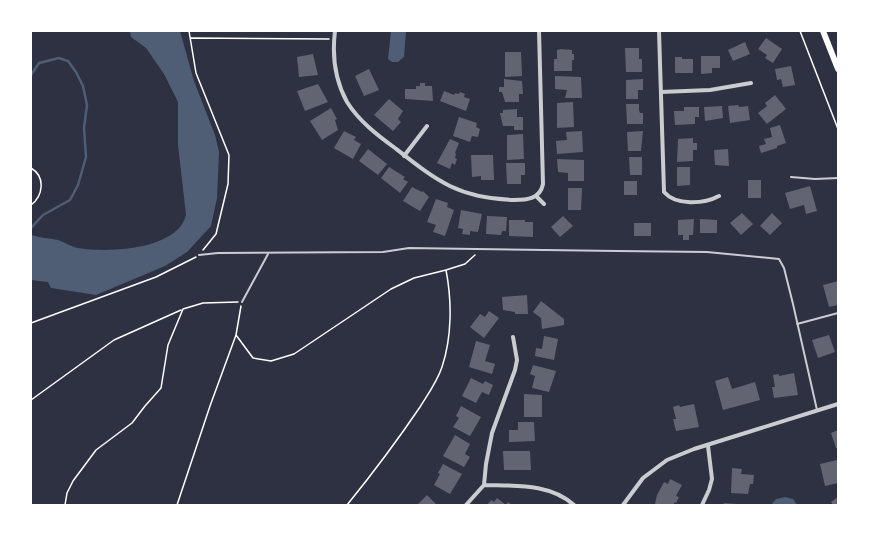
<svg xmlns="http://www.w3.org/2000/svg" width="869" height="536" font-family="Helvetica,sans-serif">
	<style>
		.water { fill: #4f5d75 }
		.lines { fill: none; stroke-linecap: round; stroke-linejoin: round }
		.stream { stroke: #4f5d75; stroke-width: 2.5 }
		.building { fill: #626471 }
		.path { stroke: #fff; stroke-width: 1.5 }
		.service { stroke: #caccd0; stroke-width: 2 }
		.minor { stroke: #caccd0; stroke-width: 4 }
		.secondary { stroke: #fff; stroke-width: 6 }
	</style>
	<rect width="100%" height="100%" fill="#2d3142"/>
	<path class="water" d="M 130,31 L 180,31 L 194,81 L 215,135 L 219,152 L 217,198 L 211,226 L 187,252 L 165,266 L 96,295 L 51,288 L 48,282 L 31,280 L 31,235 C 40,238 49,238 58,240 C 65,242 71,247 78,248 C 107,253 178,250 186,215 L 178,145 L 178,102 L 164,74 L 146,48 L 131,37 Z
		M 391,31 L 406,31 L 404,57 L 398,62 L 392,62 L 388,59 Z
		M 785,497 L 793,499 L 797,505 L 771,505 L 776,499 Z"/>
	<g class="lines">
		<path class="stream" d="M 31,75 L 39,63 L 59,58 L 68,61 L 76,72 L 83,86 L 87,105 L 84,128 L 86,157 L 78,185 L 70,200 L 43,215 L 31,228"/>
	</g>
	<path class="building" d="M 766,38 L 782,49 L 773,63 L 765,58 L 767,55 L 758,49 Z
		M 745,42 L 750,54 L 733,61 L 728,50 Z
		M 625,48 L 639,48 L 639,59 L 642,59 L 642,72 L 626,72 Z
		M 561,49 L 572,50 L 572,54 L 574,54 L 574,60 L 572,60 L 572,71 L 554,71 L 554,59 L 557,59 L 557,50 Z
		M 505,52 L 521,52 L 522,76 L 505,77 Z
		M 313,54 L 318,75 L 299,77 L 297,57 Z
		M 701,56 L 720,56 L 720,68 L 712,68 L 712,73 L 701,74 Z
		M 675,57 L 682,57 L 682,59 L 693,59 L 693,73 L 675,73 Z
		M 791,66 L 795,85 L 783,87 L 781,79 L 777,80 L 775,69 Z
		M 369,69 L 379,90 L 364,96 L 355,76 Z
		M 555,76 L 581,77 L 582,98 L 565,98 L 567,90 L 555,89 Z
		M 504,79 L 522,81 L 523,94 L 519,94 L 519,102 L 505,102 L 502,92 L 499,92 L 499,87 L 504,87 Z
		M 643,79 L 643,90 L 638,90 L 638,99 L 626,99 L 626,80 Z
		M 420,83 L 425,83 L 425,86 L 432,86 L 433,101 L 405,99 L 405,89 L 416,89 L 416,86 L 420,86 Z
		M 318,84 L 328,102 L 305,111 L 297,91 Z
		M 444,91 L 454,95 L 455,93 L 459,94 L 460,92 L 465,94 L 464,97 L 470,99 L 466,111 L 440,101 Z
		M 775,95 L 786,109 L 767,124 L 758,113 L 767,106 L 765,103 Z
		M 389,99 L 403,111 L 398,119 L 401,122 L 393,131 L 374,115 Z
		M 573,102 L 574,127 L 557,128 L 557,103 Z
		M 626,104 L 639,104 L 639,110 L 640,113 L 643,113 L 643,124 L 627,124 Z
		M 738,105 L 739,107 L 748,106 L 750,120 L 730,123 L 728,106 Z
		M 722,106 L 723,118 L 705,121 L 704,107 Z
		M 684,107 L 699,107 L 699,117 L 695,117 L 695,124 L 675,125 L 674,111 L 684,111 Z
		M 331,108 L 337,119 L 335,120 L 338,130 L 322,140 L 310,121 Z
		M 517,109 L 517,117 L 523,117 L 523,130 L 514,130 L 514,126 L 503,126 L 500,113 L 503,113 L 503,110 Z
		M 459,117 L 477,123 L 476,127 L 480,129 L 478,137 L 472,136 L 470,142 L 453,136 Z
		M 780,125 L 786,143 L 777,146 L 777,148 L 761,153 L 759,146 L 766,144 L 764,139 L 772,137 L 770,128 Z
		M 344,131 L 356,137 L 354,140 L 361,144 L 353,159 L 334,148 Z
		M 582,131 L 583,152 L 557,154 L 556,141 L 567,140 L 566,132 Z
		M 643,131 L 641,151 L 628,151 L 627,132 Z
		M 523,134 L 524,159 L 507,160 L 507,135 Z
		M 693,138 L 693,143 L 697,143 L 697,150 L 693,150 L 693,161 L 677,162 L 678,139 Z
		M 450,139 L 459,143 L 455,153 L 456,154 L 455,158 L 457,159 L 455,165 L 452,163 L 450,169 L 437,163 Z
		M 368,149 L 387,164 L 378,175 L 359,161 Z
		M 728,149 L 729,166 L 715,165 L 714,150 Z
		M 471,155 L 493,155 L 494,180 L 481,180 L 481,176 L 472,177 Z
		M 629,157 L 642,157 L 642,175 L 630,175 Z
		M 557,159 L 584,160 L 584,181 L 568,181 L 568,173 L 558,172 Z
		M 506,163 L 525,163 L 525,175 L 521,175 L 521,184 L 507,184 Z
		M 389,167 L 405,177 L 403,179 L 408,182 L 400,193 L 381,178 Z
		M 677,167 L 690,167 L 690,185 L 677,186 Z
		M 748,180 L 761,180 L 761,198 L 748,198 Z
		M 624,181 L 637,181 L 637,195 L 624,195 Z
		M 810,186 L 817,211 L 806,214 L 804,205 L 790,209 L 785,193 Z
		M 412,187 L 422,192 L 423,191 L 429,197 L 420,211 L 403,201 Z
		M 568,188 L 582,188 L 581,210 L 568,210 Z
		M 436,199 L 448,203 L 447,207 L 454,210 L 445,236 L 433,232 L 436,225 L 427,222 Z
		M 461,210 L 482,214 L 478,232 L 470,231 L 470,235 L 462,234 L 463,229 L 458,228 Z
		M 742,213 L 753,224 L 741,235 L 730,223 Z
		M 772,213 L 782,223 L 770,235 L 760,226 Z
		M 487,216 L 507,217 L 506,231 L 502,231 L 501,235 L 486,234 Z
		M 563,216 L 573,226 L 560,237 L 551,227 Z
		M 694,219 L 693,235 L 689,235 L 689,240 L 683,240 L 683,235 L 678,235 L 678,220 Z
		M 700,219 L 717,220 L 717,233 L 700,233 Z
		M 509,220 L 525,220 L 525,222 L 533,222 L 533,237 L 509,236 Z
		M 634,223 L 651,223 L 651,236 L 634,236 Z
		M 838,281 L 838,305 L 829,307 L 823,285 Z
		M 527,295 L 528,314 L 515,314 L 515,312 L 503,310 L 502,297 Z
		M 541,301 L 564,319 L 564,325 L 542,329 L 541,318 L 533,312 Z
		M 489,311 L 499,318 L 484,338 L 470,327 L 480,314 L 485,317 Z
		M 829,335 L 835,352 L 818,358 L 812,340 Z
		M 544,336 L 558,339 L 554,360 L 535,356 L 536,348 L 542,349 Z
		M 476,341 L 490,345 L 485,361 L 495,364 L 492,374 L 469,367 Z
		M 533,365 L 556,371 L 549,392 L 532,388 L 535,376 L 530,374 Z
		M 794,373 L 798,395 L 774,398 L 772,387 L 775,387 L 773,375 L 779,374 L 779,376 Z
		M 728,377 L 732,389 L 755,382 L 760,400 L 723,410 L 715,381 Z
		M 471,378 L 483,384 L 485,381 L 493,385 L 489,395 L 482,392 L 476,403 L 462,396 Z
		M 524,394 L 542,395 L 542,417 L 524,417 Z
		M 694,404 L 699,427 L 676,431 L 673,419 L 676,419 L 673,407 L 679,405 L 680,407 Z
		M 461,406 L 481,417 L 470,436 L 453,427 L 459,418 L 456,416 Z
		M 518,422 L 534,422 L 535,441 L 509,442 L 509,430 L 518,430 Z
		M 838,430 L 838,448 L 836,448 L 831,433 Z
		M 455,435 L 470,444 L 465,454 L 470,457 L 464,467 L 443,456 Z
		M 503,451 L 530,451 L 531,470 L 504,470 Z
		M 837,460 L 838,483 L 825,486 L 820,464 Z
		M 443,464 L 462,474 L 450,494 L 434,485 L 440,474 L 438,473 Z
		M 732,468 L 742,469 L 741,474 L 754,475 L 753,484 L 750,484 L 748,494 L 731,493 Z
		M 670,479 L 682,485 L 676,496 L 679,497 L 676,503 L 675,502 L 673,505 L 658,505 L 655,504 L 657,495 L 664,482 L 668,484 Z
		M 427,495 L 437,505 L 417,505 Z
		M 838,497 L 838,505 L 833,505 L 831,502 Z
		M 497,498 L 506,505 L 508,502 L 512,505 L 487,505 L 491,500 L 494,502 Z
		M 724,503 L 736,504 L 736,505 L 724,505 Z"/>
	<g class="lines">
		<path class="path" d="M 189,31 L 196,73 L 229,155 L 228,184 L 216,234 L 203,250
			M 800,31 L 838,129
			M 191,38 L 329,39
			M 31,168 C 46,177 43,196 31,205
			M 241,306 L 236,335 L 253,358 L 271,361 L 294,354 L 391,289 L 414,278 L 446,270
			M 31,323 L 156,277 L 196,257
			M 31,400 L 114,340 L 181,310
			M 65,505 L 67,493 L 73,481 L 96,450 L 132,423 L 145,406 L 161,388 L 168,345 L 183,309 L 203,303 L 238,302
			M 177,505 L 210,406 L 236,335
			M 347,505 C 373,473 397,441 420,407 C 428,394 437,382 442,367 C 452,337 452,301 446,270 L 465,264 L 475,255"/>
		<path class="service" d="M 791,177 L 815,179 L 838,178
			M 199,255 L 218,253 L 383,252 L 409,248 L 617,251 L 707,252 L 779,259 L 784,268 L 793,304 L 817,410
			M 242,302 L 268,254
			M 797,324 L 838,313"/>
		<path class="minor" d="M 335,31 C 332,55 335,80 347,102 C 359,121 377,135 395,148 C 437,181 458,198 514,200 C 527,200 540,199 543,184 L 539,31
			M 659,31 L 664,192 C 676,206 704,204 719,196
			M 661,92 L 710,90 L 751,83
			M 404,156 L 427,126
			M 536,196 L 544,204
			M 484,485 C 515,486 550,483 574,505
			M 466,505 L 484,485 L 486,464 L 492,433 L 515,370 L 517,360 L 513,337
			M 623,505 L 643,478 L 667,460 L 694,449 L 838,404
			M 702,505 L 709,490 L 712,479 L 708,446"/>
		<path class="secondary" d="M 823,31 L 838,69"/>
	</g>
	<rect width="869" height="536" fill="none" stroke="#ffffff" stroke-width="64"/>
</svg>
